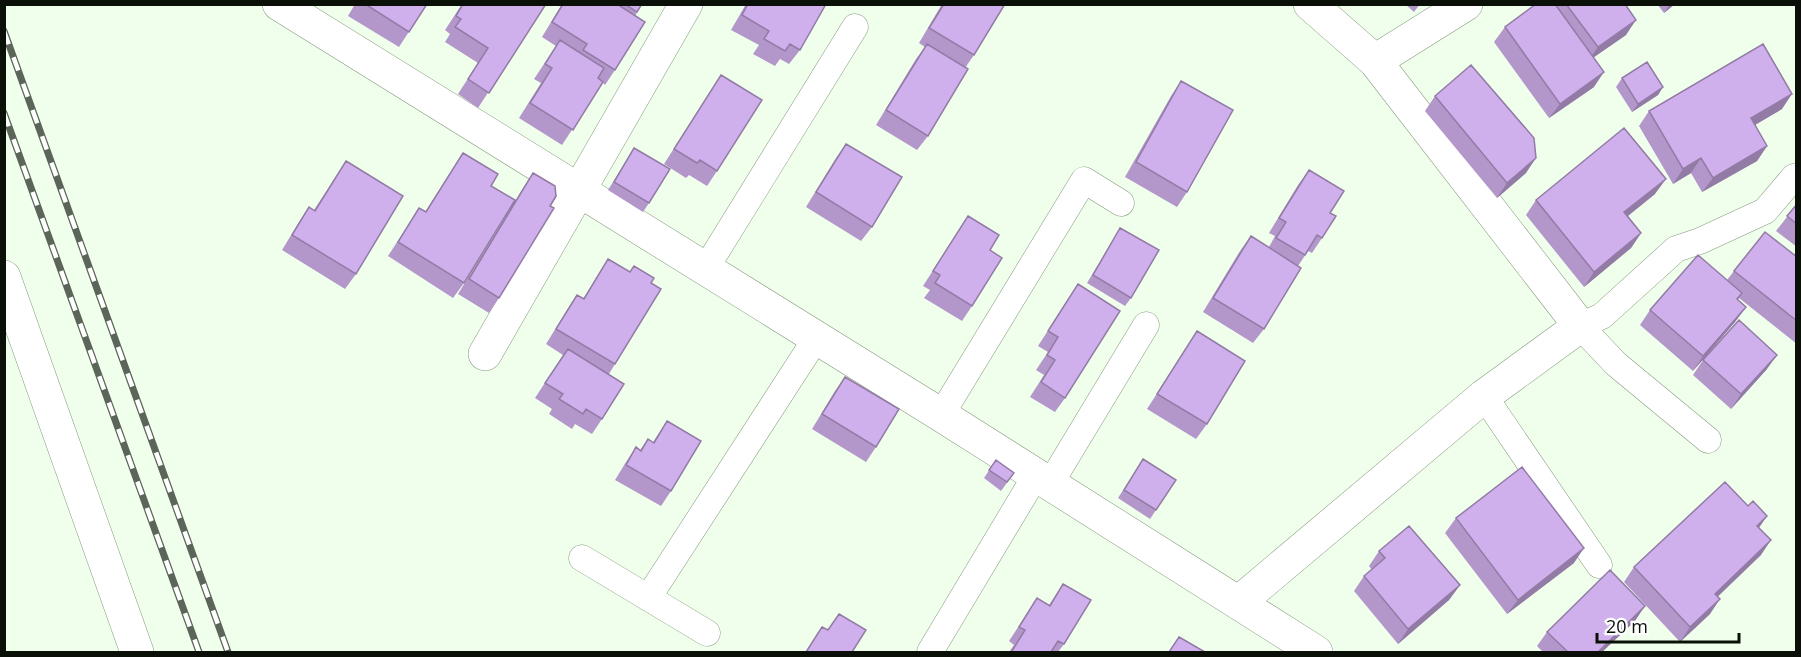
<svg xmlns="http://www.w3.org/2000/svg" width="1801" height="657" font-family="'Open Sans',sans-serif">
	<style>
		.lines { fill: none; stroke-linecap: round; stroke-linejoin: round }
		.lane-casing { stroke: #889982; stroke-width: 27 }
		.street-casing { stroke: #889982; stroke-width: 34 }
		.secondary-casing { stroke: #889982; stroke-width: 34 }
		.lane { stroke: #fff; stroke-width: 26 }
		.street { stroke: #fff; stroke-width: 33 }
		.secondary { stroke: #fff; stroke-width: 33 }
		.rail-casing { stroke: #5c6559; stroke-width: 7 }
		.rail { stroke: #fff; stroke-width: 4.5; stroke-dasharray: 14; stroke-linecap: butt }
		.wall { fill: #b397cb }
		.shaded-wall { fill: #927ba5 }
		.building { fill: #d0b0ec; stroke: #927ba5; stroke-width: 1.5 }
	</style>
	<rect width="100%" height="100%" fill="#f0ffeb"/>
	<g class="lines">
		<g class="lane-casing">
			<path id="lane" d="M 706,268 L 855,27
				M 1484,396 L 1599,565
				M 941,415 L 1084,180 L 1121,203
				M 1708,440 L 1616,364 L 1580,326 L 1602,316 L 1676,249 L 1700,241 L 1765,211 L 1794,177
				M 1050,484 L 1146,325
				M 582,558 L 707,633
				M 648,598 L 817,337
				M 930,652 L 1036,475"/>
		</g>
		<g class="street-casing">
			<path id="street" d="M 279,4 L 941,415 L 1316,652
				M 1375,61 L 1466,4
				M 485,354 L 686,4
				M 1238,603 L 1484,396 L 1580,326 L 1375,61 L 1310,4"/>
		</g>
		<g class="secondary-casing">
			<path id="secondary" d="M 4,277 L 137,652"/>
		</g>
		<use href="#lane" class="lane"/>
		<use href="#street" class="street"/>
		<use href="#secondary" class="secondary"/>
		<g class="rail-casing">
			<path id="rail" d="M 4,31 L 228,652
				M 4,113 L 199,652"/>
		</g>
		<use href="#rail" class="rail"/>
	</g>
	<path class="wall" d="M 355,4 L 427,4 L 399,47 L 348,16 Z
		M 462,4 L 546,4 L 478,108 L 458,94 L 478,63 L 445,42 L 450,34 L 445,30 Z
		M 562,4 L 642,4 L 635,16 L 615,70 L 605,85 L 603,83 L 562,145 L 519,118 L 541,83 L 534,79 L 556,46 L 542,37 Z
		M 746,4 L 826,4 L 800,50 L 789,64 L 780,59 L 775,66 L 753,54 L 759,45 L 731,30 Z
		M 942,4 L 1005,4 L 974,55 L 965,68 L 928,136 L 917,150 L 876,125 L 916,59 L 925,47 L 919,43 Z
		M 1405,4 L 1420,4 L 1414,12 Z
		M 1536,4 L 1625,4 L 1626,35 L 1594,57 L 1594,87 L 1549,118 L 1494,42 L 1505,27 Z
		M 1657,4 L 1675,4 L 1664,13 Z
		M 721,75 L 717,171 L 707,186 L 689,175 L 686,178 L 664,164 Z
		M 1622,78 L 1663,87 L 1658,95 L 1632,112 L 1616,87 Z
		M 1181,81 L 1187,192 L 1177,207 L 1125,177 L 1171,96 Z
		M 1435,96 L 1526,173 L 1497,198 L 1425,111 Z
		M 1782,109 L 1755,125 L 1767,146 L 1757,161 L 1702,192 L 1691,173 L 1673,184 L 1639,126 L 1649,111 Z
		M 846,144 L 872,227 L 861,241 L 806,207 L 836,158 Z
		M 634,148 L 649,203 L 643,212 L 608,190 Z
		M 463,153 L 491,186 L 464,283 L 453,298 L 388,256 L 419,208 L 425,212 Z
		M 346,161 L 356,274 L 345,289 L 282,250 L 299,222 L 309,207 L 314,210 Z
		M 1309,170 L 1330,213 L 1322,238 L 1312,253 L 1308,251 L 1298,266 L 1264,329 L 1253,343 L 1203,312 L 1240,251 L 1251,236 L 1269,247 L 1275,236 L 1269,233 L 1298,185 Z
		M 533,173 L 550,206 L 499,298 L 489,313 L 458,294 L 523,188 Z
		M 1655,194 L 1628,216 L 1641,233 L 1631,248 L 1584,287 L 1526,215 L 1536,200 Z
		M 1797,204 L 1797,247 L 1776,231 Z
		M 968,216 L 990,250 L 972,306 L 962,321 L 924,298 L 930,290 L 923,286 Z
		M 1120,228 L 1131,298 L 1125,306 L 1087,283 Z
		M 1797,257 L 1797,344 L 1739,298 L 1738,300 L 1746,307 L 1735,322 L 1693,371 L 1640,325 L 1650,310 L 1727,280 L 1734,271 Z
		M 608,259 L 615,364 L 609,374 L 602,419 L 592,434 L 575,424 L 572,429 L 549,414 L 552,409 L 535,398 L 563,355 L 546,344 L 567,310 L 577,295 L 583,299 Z
		M 1078,284 L 1065,398 L 1055,412 L 1030,397 L 1044,375 L 1036,370 L 1048,352 L 1038,346 Z
		M 1197,331 L 1207,424 L 1196,439 L 1147,409 Z
		M 1703,360 L 1767,369 L 1731,409 L 1693,375 Z
		M 845,377 L 876,447 L 866,462 L 812,429 L 835,391 Z
		M 667,421 L 671,491 L 661,506 L 615,480 L 626,462 L 636,447 L 640,450 L 648,439 L 653,442 Z
		M 1143,459 L 1156,510 L 1150,519 L 1118,498 Z
		M 996,460 L 1014,473 L 1001,491 L 984,478 Z
		M 1748,506 L 1767,516 L 1759,528 L 1761,555 L 1717,596 L 1710,614 L 1680,642 L 1624,582 L 1634,567 Z
		M 1456,518 L 1574,563 L 1507,614 L 1445,533 Z
		M 1379,551 L 1460,585 L 1449,600 L 1398,644 L 1354,591 L 1364,576 L 1372,570 L 1369,566 Z
		M 1063,584 L 1064,644 L 1058,652 L 1009,652 L 1014,645 L 1009,641 L 1037,598 L 1049,605 Z
		M 1635,621 L 1602,652 L 1543,652 L 1537,646 L 1547,632 Z"/>
	<path class="shaded-wall" d="M 1670,4 L 1675,4 L 1664,13 Z
		M 1636,20 L 1626,35 L 1587,62 L 1598,47 Z
		M 1604,72 L 1594,87 L 1549,118 L 1560,104 Z
		M 1663,87 L 1658,95 L 1632,112 L 1638,104 Z
		M 1792,94 L 1782,109 L 1741,133 L 1751,118 Z
		M 1767,146 L 1757,161 L 1702,192 L 1713,178 Z
		M 1536,158 L 1526,173 L 1497,198 L 1507,183 Z
		M 1701,158 L 1691,173 L 1673,184 L 1683,169 Z
		M 1666,179 L 1655,194 L 1614,227 L 1624,212 Z
		M 1641,233 L 1631,248 L 1584,287 L 1594,272 Z
		M 1746,307 L 1735,322 L 1693,371 L 1703,356 Z
		M 1777,355 L 1767,369 L 1731,409 L 1741,394 Z
		M 1767,516 L 1757,530 L 1757,526 Z
		M 1771,540 L 1761,555 L 1705,609 L 1715,594 Z
		M 1584,548 L 1574,563 L 1507,614 L 1518,600 Z
		M 1460,585 L 1449,600 L 1398,644 L 1408,629 Z
		M 1720,599 L 1710,614 L 1680,642 L 1690,627 Z
		M 1645,606 L 1635,621 L 1602,652 L 1598,652 Z"/>
	<path class="building" d="M 365,4 L 427,4 L 409,32 Z
		M 463,4 L 546,4 L 489,93 L 468,79 L 488,48 L 455,27 L 461,19 L 456,16 Z
		M 563,4 L 617,4 L 645,22 L 615,70 L 583,50 L 587,44 L 552,22 Z
		M 625,4 L 642,4 L 637,12 Z
		M 748,4 L 826,4 L 800,50 L 790,44 L 785,51 L 764,39 L 769,31 L 742,15 Z
		M 944,4 L 1005,4 L 974,55 L 929,28 Z
		M 1536,4 L 1555,4 L 1604,72 L 1560,104 L 1505,27 Z
		M 1566,4 L 1625,4 L 1636,20 L 1598,47 Z
		M 560,40 L 604,68 L 598,78 L 603,82 L 573,130 L 530,103 L 552,68 L 545,64 Z
		M 927,44 L 968,69 L 928,136 L 886,110 Z
		M 1763,44 L 1792,94 L 1751,118 L 1767,146 L 1713,178 L 1701,158 L 1683,169 L 1649,111 Z
		M 1647,62 L 1663,87 L 1638,104 L 1622,78 Z
		M 1471,65 L 1534,138 L 1536,158 L 1507,183 L 1435,96 Z
		M 721,75 L 762,100 L 717,171 L 700,160 L 697,163 L 674,149 Z
		M 1181,81 L 1233,110 L 1187,192 L 1136,162 Z
		M 1624,128 L 1666,179 L 1624,212 L 1641,233 L 1594,272 L 1536,200 Z
		M 846,144 L 902,177 L 872,227 L 816,192 Z
		M 634,148 L 670,169 L 649,203 L 614,182 Z
		M 463,153 L 498,174 L 491,186 L 515,200 L 464,283 L 398,242 L 419,208 L 426,212 Z
		M 346,161 L 403,196 L 356,274 L 292,235 L 309,207 L 315,211 Z
		M 1309,170 L 1344,191 L 1330,213 L 1336,216 L 1322,238 L 1317,235 L 1305,255 L 1276,238 L 1286,222 L 1279,218 Z
		M 533,173 L 555,186 L 556,196 L 550,206 L 554,208 L 499,298 L 469,279 Z
		M 1797,204 L 1797,224 L 1787,216 Z
		M 968,216 L 999,235 L 990,250 L 1002,258 L 972,306 L 935,283 L 940,275 L 933,271 Z
		M 1120,228 L 1159,250 L 1131,298 L 1093,275 Z
		M 1765,232 L 1797,257 L 1797,321 L 1734,271 Z
		M 1251,236 L 1301,268 L 1264,329 L 1213,298 Z
		M 1698,255 L 1742,293 L 1737,299 L 1746,307 L 1703,356 L 1650,310 Z
		M 608,259 L 630,272 L 634,266 L 654,278 L 651,283 L 661,289 L 615,364 L 556,329 L 577,295 L 584,299 Z
		M 1078,284 L 1120,311 L 1065,398 L 1041,382 L 1055,360 L 1047,355 L 1058,337 L 1048,331 Z
		M 1739,320 L 1777,355 L 1741,394 L 1703,360 Z
		M 1197,331 L 1245,361 L 1207,424 L 1157,394 Z
		M 568,349 L 624,384 L 602,419 L 586,409 L 583,414 L 559,399 L 563,394 L 545,383 Z
		M 845,377 L 899,409 L 876,447 L 822,414 Z
		M 667,421 L 701,441 L 671,491 L 626,465 L 636,447 L 641,451 L 648,439 L 654,443 Z
		M 1143,459 L 1176,480 L 1156,510 L 1124,490 Z
		M 996,460 L 1014,473 L 1007,482 L 989,470 Z
		M 1522,467 L 1584,548 L 1518,600 L 1456,518 Z
		M 1725,482 L 1748,506 L 1753,501 L 1767,516 L 1757,526 L 1771,540 L 1715,594 L 1720,599 L 1690,627 L 1634,567 Z
		M 1409,526 L 1460,585 L 1408,629 L 1364,576 L 1385,558 L 1379,551 Z
		M 1610,570 L 1645,606 L 1598,652 L 1568,652 L 1547,632 Z
		M 1063,584 L 1091,600 L 1064,644 L 1058,641 L 1051,652 L 1014,652 L 1012,651 L 1025,630 L 1019,627 L 1037,598 L 1050,606 Z
		M 839,614 L 866,630 L 852,652 L 854,652 L 806,652 L 822,627 L 828,630 Z
		M 1179,637 L 1205,652 L 1169,652 Z"/>
	<rect width="1801" height="657" fill="none" stroke="#0a1008" stroke-width="12"/>
	<path d="M1597 633v9h142v-9" fill="none" stroke="#0a1008" stroke-width="3"/>
	<text x="1606" y="633" font-size="18" fill="#0a1008" stroke="#ffffff" stroke-width="4.5" paint-order="stroke">20 m</text>
</svg>
